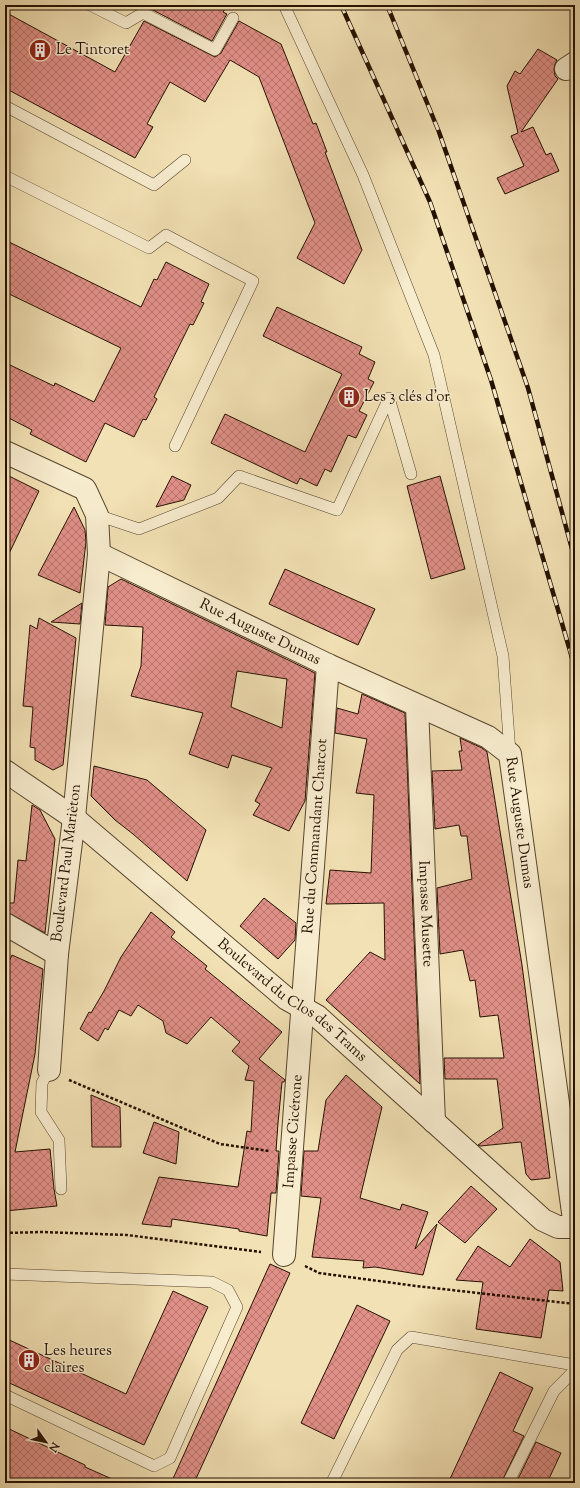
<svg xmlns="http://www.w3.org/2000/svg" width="580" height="1488" font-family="'Sorts Mill Goudy',serif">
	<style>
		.building { fill: url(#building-cross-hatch); stroke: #251101; fill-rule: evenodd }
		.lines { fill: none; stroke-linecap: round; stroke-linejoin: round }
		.lane-casing { stroke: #58452e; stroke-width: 12 }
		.street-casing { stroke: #58452e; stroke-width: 24 }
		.path { stroke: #251101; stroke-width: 2.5; stroke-dasharray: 3 2; stroke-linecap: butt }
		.lane { stroke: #f7ecce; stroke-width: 11 }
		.street { stroke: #f7ecce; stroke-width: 22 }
		.rail-casing { stroke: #251101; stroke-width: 4.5 }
		.rail { stroke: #f7ecce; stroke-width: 3; stroke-dasharray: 9; stroke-linecap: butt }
		.labels { text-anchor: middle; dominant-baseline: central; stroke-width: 3; stroke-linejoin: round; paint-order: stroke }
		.poi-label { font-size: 15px; fill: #251101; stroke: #f7ecce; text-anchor: start }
		.street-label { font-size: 15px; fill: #251101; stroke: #f7ecce }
	</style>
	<defs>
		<pattern id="building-cross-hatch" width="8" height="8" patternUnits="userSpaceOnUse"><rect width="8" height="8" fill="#e19088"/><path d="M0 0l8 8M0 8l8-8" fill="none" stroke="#b6746d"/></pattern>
	</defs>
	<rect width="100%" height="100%" fill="#f2e1b4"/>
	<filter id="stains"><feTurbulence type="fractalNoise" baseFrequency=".005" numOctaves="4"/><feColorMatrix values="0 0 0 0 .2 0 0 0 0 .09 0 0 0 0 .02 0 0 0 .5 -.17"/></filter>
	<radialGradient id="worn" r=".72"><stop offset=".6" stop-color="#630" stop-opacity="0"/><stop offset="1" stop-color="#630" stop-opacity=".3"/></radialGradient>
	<path class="building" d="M 153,5 L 228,5 L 223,12 L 227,14 L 212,41 L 151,9 Z
		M 5,12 L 115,72 L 144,21 L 215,57 L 221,53 L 239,21 L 281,44 L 313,124 L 316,123 L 327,152 L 325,152 L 362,250 L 344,284 L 297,258 L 315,223 L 259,77 L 230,60 L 205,102 L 170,82 L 147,124 L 153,127 L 135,158 L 5,88 Z
		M 538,49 L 557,60 L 555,64 L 554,69 L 555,76 L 558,79 L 521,132 L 533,127 L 546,155 L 551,153 L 559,171 L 505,194 L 497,178 L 524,166 L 511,136 L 518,133 L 507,86 L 515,71 L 520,74 Z
		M 5,240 L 141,307 L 154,279 L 157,280 L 166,262 L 209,284 L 201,302 L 204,303 L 193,325 L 190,324 L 154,397 L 157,399 L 146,420 L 143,419 L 134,437 L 105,423 L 86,462 L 30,434 L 32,430 L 5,416 L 5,379 L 10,365 L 54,386 L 55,383 L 94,402 L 121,348 L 5,292 Z
		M 277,307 L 362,347 L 359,354 L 375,362 L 368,379 L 374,382 L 359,411 L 367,415 L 356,438 L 348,435 L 331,472 L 325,469 L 317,486 L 300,478 L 297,484 L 211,443 L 225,414 L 305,452 L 342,374 L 263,336 Z
		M 5,474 L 39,491 L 5,562 Z
		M 172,476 L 191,485 L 184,500 L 156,507 Z
		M 440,476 L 465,569 L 431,579 L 407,486 Z
		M 74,507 L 85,530 L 86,542 L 80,593 L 38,575 Z
		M 285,569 L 375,609 L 358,645 L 269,604 Z
		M 121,579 L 315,673 L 305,801 L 289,831 L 253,815 L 260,804 L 255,801 L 272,768 L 232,755 L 228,768 L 189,754 L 203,713 L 131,696 L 141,666 L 143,627 L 105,625 L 108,587 ZM 237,671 L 287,679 L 282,728 L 231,707 Z
		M 82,603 L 80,624 L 51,622 Z
		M 39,618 L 76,638 L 63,765 L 53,770 L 35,760 L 35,748 L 30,747 L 33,707 L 23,706 L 30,625 L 37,629 Z
		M 362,694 L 405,713 L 420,1084 L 326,1000 L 370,952 L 385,960 L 384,903 L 326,904 L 330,870 L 371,873 L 374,795 L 356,793 L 367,739 L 335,733 L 337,708 L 358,714 Z
		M 460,738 L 482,748 L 487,752 L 522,965 L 550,1178 L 531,1180 L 526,1174 L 521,1142 L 480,1146 L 478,1145 L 503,1128 L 497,1079 L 445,1079 L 444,1058 L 504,1058 L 498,1015 L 480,1017 L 475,980 L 470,981 L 463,950 L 440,954 L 437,888 L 472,879 L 467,836 L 461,836 L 459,825 L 435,829 L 432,771 L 462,770 L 459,751 L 462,751 Z
		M 94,766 L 147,780 L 206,830 L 187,881 L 133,834 L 115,820 L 91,796 Z
		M 32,805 L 40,810 L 55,839 L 45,933 L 7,912 L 8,903 L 14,903 L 18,860 L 26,861 Z
		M 264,898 L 296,923 L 295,940 L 278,959 L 240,926 Z
		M 151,912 L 175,932 L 171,937 L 207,966 L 205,969 L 282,1032 L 259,1059 L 285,1080 L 284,1082 L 282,1082 L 278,1123 L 276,1151 L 279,1151 L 276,1193 L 271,1193 L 267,1236 L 239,1231 L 239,1229 L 172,1219 L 171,1227 L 142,1224 L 159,1177 L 238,1187 L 247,1131 L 251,1132 L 254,1081 L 245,1080 L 249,1066 L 232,1051 L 240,1042 L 211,1017 L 187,1044 L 166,1033 L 163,1021 L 138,1005 L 131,1016 L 119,1010 L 108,1030 L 105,1028 L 98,1041 L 80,1029 L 89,1012 L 91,1013 L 104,991 L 121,957 Z
		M 12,955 L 43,969 L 35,1054 L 15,1152 L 50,1149 L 54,1189 L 57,1206 L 5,1211 L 5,1160 L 8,1154 L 5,1154 L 5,970 Z
		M 346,1075 L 382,1107 L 360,1198 L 400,1210 L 402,1204 L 428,1212 L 415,1249 L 437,1224 L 423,1275 L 375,1267 L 363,1268 L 364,1261 L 312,1257 L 321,1198 L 301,1196 L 304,1151 L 318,1151 L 326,1100 Z
		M 91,1095 L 120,1107 L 121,1147 L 92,1147 Z
		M 154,1122 L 179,1132 L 176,1164 L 143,1153 Z
		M 471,1186 L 497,1209 L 465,1243 L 438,1222 Z
		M 530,1239 L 560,1262 L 563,1291 L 549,1290 L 541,1338 L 476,1329 L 483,1282 L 456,1280 L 478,1246 L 510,1267 Z
		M 270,1264 L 290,1273 L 194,1483 L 171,1483 Z
		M 173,1291 L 208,1307 L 144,1445 L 5,1381 L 5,1338 L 126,1394 Z
		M 357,1305 L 390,1321 L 334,1439 L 301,1423 Z
		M 500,1372 L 533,1388 L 513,1431 L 524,1436 L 501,1483 L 448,1483 Z
		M 5,1427 L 85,1465 L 85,1467 L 121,1483 L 13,1483 L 5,1480 Z
		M 536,1442 L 561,1453 L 547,1483 L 516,1483 Z"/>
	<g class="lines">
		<g class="lane-casing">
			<path id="lane" d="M 90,5 L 126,23 L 143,13 L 215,50 L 233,18
				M 284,5 L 363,175 L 434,355 L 503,656 L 510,753
				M 5,106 L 154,185 L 185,160
				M 5,176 L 149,248 L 166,235 L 253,281 L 175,446
				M 97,515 L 139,529 L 218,498 L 239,476 L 337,510 L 389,398 L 411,474
				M 49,1070 L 42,1083 L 41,1112 L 59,1140 L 61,1189
				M 5,1274 L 212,1282 L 228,1290 L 237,1307 L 170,1458 L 154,1466 L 5,1395
				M 333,1480 L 397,1350 L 411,1337 L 575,1365
				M 508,1483 L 554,1391 L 575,1370"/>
		</g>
		<g class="street-casing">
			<g id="street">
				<path d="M 566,69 L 575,63"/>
				<path d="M 5,452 L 85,489 L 97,515 L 99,554 L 74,818 L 57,954 L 49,1070"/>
				<path id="s1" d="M 99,554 L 328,665 L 488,737 L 510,754 L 575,1227"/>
				<path id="s2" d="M 417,706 L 434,1122"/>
				<path id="s3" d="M 5,771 L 74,818 L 287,999 L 317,1016 L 543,1220 L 558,1227 L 575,1227"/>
				<path d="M 5,924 L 57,954"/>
				<path id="s4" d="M 284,1255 L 328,665"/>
			</g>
		</g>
		<path class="path" d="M 69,1080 L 220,1144 L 269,1151
			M 5,1233 L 42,1232 L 127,1235 L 261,1252
			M 305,1266 L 319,1273 L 416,1286 L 575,1304"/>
		<use href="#lane" class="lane"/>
		<use href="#street" class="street"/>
		<g class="rail-casing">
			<path id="rail" d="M 341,5 L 430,202 L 491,380 L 575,668
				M 387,5 L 439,132 L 528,388 L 575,560"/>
		</g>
		<use href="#rail" class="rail"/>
	</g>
	<defs>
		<g id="building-disc" transform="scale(1.15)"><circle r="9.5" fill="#8f2418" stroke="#f7ecce"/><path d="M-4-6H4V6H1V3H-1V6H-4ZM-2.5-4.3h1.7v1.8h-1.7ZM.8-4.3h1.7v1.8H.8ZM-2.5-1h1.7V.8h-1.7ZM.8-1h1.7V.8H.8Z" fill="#fff"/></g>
	</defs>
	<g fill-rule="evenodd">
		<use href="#building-disc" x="40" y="50"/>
		<use href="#building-disc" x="349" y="397"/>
		<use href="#building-disc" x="29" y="1360"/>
	</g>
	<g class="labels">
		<g class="poi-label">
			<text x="56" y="50">Le Tintoret</text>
			<text x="364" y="397">Les 3 clés d'or</text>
			<text x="44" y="1351">Les heures<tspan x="44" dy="17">claires</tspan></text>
		</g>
		<g class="street-label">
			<text stroke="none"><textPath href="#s1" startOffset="179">Rue Auguste Dumas</textPath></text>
			<text stroke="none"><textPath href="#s1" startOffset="527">Rue Auguste Dumas</textPath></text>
			<text stroke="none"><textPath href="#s4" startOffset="420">Rue du Commandant Charcot</textPath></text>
			<text transform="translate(67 863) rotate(-83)">Boulevard Paul Marièton</text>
			<text stroke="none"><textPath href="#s2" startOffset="208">Impasse Musette</textPath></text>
			<text stroke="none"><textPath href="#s3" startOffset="368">Boulevard du Clos des Trams</textPath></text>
			<text stroke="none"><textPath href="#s4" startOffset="124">Impasse Cicérone</textPath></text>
		</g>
	</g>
	<rect width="580" height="1488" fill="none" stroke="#f2e1b4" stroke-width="20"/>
	<rect x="6" y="6" width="568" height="1476" fill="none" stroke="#251101" stroke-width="2"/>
	<rect x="10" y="10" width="560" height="1468" fill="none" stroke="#251101"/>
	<g transform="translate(46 1442) rotate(123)" stroke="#f7ecce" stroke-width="3" paint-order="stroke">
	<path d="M0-3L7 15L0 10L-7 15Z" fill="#251101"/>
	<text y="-6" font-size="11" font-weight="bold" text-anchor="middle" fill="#251101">N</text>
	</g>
	<rect width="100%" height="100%" filter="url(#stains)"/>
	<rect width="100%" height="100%" fill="url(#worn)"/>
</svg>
